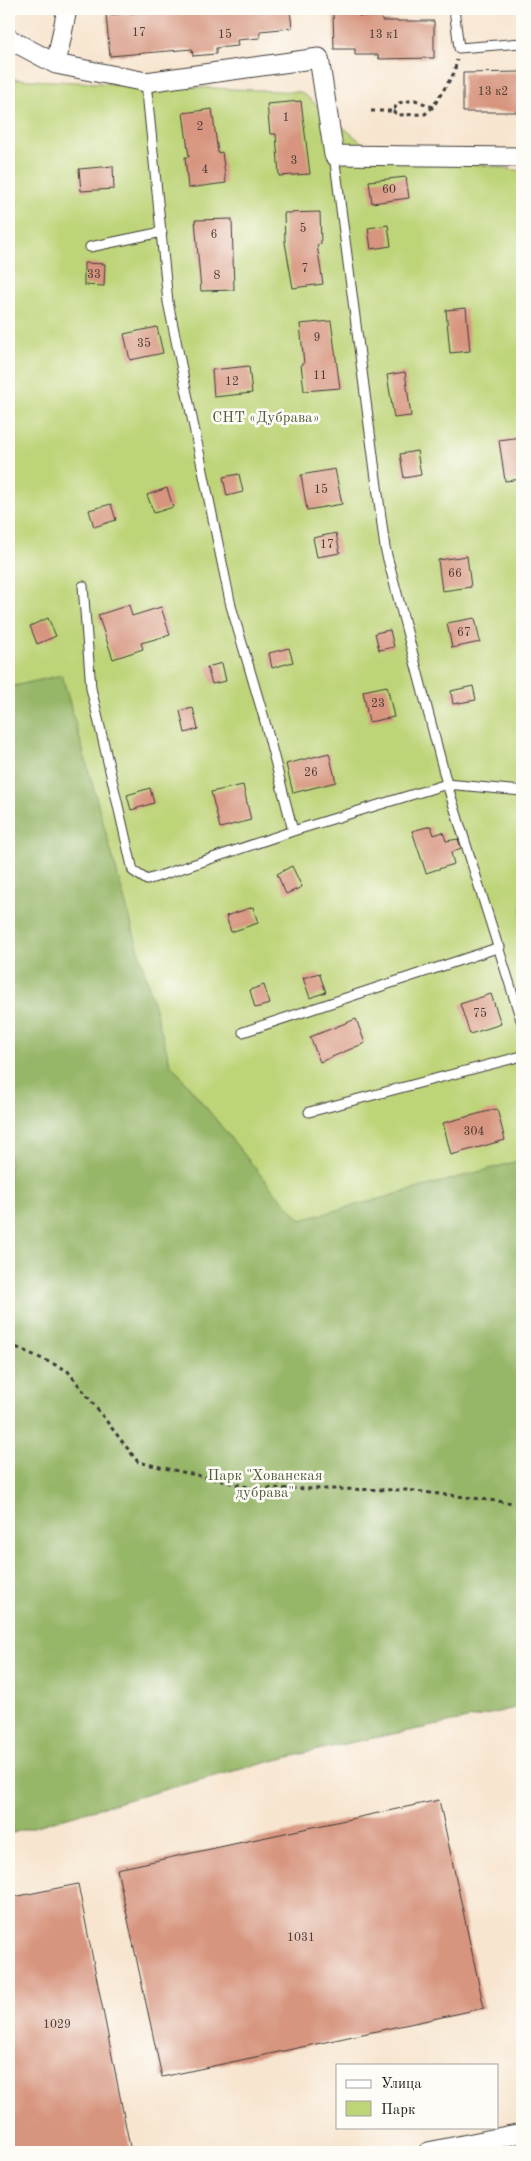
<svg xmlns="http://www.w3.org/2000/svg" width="531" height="2161" font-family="'Old Standard TT',serif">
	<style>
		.green { fill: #bed478; stroke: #6d784a }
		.forest { fill: #96b668; stroke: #596942 }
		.building { fill: #d7957f }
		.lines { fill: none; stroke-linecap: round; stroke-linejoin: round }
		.service-casing { stroke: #3d3a37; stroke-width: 11 }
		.minor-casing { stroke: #3d3a37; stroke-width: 21 }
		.path { stroke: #3d3a37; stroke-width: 3; stroke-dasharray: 4 4; stroke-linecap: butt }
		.service { stroke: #fff; stroke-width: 9 }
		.minor { stroke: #fff; stroke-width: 19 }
		.labels { text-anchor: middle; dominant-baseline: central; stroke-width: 5; stroke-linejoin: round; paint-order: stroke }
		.number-label { font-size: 12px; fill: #4b3a35 }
		.park-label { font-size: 15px; fill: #555c3c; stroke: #fdfcf7 }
	</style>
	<rect width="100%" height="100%" fill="#fdfcf7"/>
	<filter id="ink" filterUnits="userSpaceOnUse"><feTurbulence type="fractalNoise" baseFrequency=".02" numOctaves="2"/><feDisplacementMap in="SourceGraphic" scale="10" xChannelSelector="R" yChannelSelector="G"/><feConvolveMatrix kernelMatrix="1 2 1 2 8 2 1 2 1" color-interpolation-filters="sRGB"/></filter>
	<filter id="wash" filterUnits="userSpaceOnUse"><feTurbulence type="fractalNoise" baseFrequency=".0096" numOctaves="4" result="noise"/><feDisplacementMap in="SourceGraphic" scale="20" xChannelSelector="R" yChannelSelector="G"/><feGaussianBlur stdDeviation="1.12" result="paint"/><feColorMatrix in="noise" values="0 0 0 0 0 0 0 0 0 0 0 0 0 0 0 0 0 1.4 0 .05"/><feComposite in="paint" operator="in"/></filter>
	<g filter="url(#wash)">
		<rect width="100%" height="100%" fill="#f7e5cf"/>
		<path class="green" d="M 9,79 L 301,92 L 367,147 L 522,171 L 522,1706 C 457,1723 391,1733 326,1748 C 220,1773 114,1803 9,1834 Z"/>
		<path class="forest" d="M 62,675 L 170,1063 L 268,1184 L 301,1220 L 522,1160 L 522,1706 C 458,1723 391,1733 326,1748 C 220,1773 114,1803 9,1834 L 9,687 Z"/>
		<g id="blocks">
			<path class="building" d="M 215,9 L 290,9 L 292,28 L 260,31 L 260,38 L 237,40 L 238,46 L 216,48 L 216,54 L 193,56 L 192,49 L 110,56 L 106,15 L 168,10 L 169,13 Z
				M 359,11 L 359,16 L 382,16 L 382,21 L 434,21 L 434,58 L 379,59 L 378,55 L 355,55 L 355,49 L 334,49 L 333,12 Z
				M 522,72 L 522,112 L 463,112 L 463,73 Z
				M 301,101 L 310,174 L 279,176 L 276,134 L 270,134 L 267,104 Z
				M 212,109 L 218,153 L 222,152 L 226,183 L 188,188 L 185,157 L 189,157 L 183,113 Z
				M 113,166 L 114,189 L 81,191 L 79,169 Z
				M 406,177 L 409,198 L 372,203 L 369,181 Z
				M 320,212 L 321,244 L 317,245 L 323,284 L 293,288 L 285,242 L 284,213 Z
				M 232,219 L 234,290 L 201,291 L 195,220 Z
				M 388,225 L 391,246 L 371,249 L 368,228 Z
				M 84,263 L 105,264 L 104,286 L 84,285 Z
				M 466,308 L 470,351 L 450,353 L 446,310 Z
				M 331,321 L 340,388 L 304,391 L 301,364 L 304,364 L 300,324 Z
				M 157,327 L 163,353 L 130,360 L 124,334 Z
				M 249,366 L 252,393 L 214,397 L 212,370 Z
				M 405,372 L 411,416 L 394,418 L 387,375 Z
				M 522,437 L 522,479 L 505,481 L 499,440 Z
				M 417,451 L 421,475 L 404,478 L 400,454 Z
				M 335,469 L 342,504 L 307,510 L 301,475 Z
				M 239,474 L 243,492 L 227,496 L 223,477 Z
				M 167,488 L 173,507 L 154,513 L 147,495 Z
				M 111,504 L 116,520 L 94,527 L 89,510 Z
				M 336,533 L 340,553 L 317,557 L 313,538 Z
				M 467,556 L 471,587 L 442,591 L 438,560 Z
				M 129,605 L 132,616 L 161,607 L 170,635 L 141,643 L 143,649 L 113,659 L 98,615 Z
				M 48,618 L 56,636 L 37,644 L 30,626 Z
				M 475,618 L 480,642 L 452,648 L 447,623 Z
				M 390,630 L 394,647 L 379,650 L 375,633 Z
				M 289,648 L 293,662 L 272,668 L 269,653 Z
				M 222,663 L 226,681 L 212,684 L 207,667 Z
				M 387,686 L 394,717 L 369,722 L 363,691 Z
				M 473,686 L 476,700 L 453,704 L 451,691 Z
				M 193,708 L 198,729 L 185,733 L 180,711 Z
				M 329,753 L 336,782 L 293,793 L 286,764 Z
				M 243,785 L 251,820 L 220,828 L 211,792 Z
				M 150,788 L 154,803 L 131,810 L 127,795 Z
				M 431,826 L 434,835 L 443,832 L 446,841 L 458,839 L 461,848 L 451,853 L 454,864 L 426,873 L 412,831 Z
				M 292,866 L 302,887 L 286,894 L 277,874 Z
				M 253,907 L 258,923 L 231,932 L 226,916 Z
				M 319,973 L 326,992 L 310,998 L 303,978 Z
				M 264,985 L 270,1004 L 255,1008 L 250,990 Z
				M 491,994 L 501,1024 L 470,1034 L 460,1004 Z
				M 356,1019 L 365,1043 L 320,1062 L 310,1037 Z
				M 497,1109 L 505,1140 L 451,1155 L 443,1123 Z
				M 439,1800 L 484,2008 L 162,2077 L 117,1869 Z
				M 78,1884 L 131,2152 L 9,2152 L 9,1898 Z"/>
		</g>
	</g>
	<g filter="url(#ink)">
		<use href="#blocks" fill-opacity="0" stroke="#3d3a37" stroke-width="1"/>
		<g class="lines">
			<g class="service-casing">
				<path id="service" d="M 454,9 L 459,48 L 522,43
					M 146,82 L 168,302 L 231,606 L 264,718 L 293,831
					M 334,155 L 385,548 L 447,784 L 522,1023
					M 90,247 L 162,232
					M 83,586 L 91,688 L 133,871 L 147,880 L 293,831 L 447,784 L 522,791
					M 243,1032 L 500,947
					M 309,1112 L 522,1056"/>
			</g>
			<g class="minor-casing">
				<path id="minor" d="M 9,39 L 56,64 L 146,82 L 319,58 L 334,155 L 522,157
					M 56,64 L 67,9
					M 428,2152 L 522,2133"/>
			</g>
			<path class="path" d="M 371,111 L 393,111 L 398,103 L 415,100 L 433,107 L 454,73 L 457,60
				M 393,111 L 398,115 L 425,114 L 433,107
				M 9,1344 L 67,1370 L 138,1462 L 253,1488 L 407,1490 L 522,1504"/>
			<use href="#service" class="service"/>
			<use href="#minor" class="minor"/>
		</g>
	</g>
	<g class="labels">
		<g class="number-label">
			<text x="139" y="33">17</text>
			<text x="225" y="35">15</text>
			<text x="384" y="35">13 к1</text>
			<text x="493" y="92">13 к2</text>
			<text x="286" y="118">1</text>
			<text x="200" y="127">2</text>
			<text x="294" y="161">3</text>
			<text x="205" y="170">4</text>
			<text x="389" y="190">60</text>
			<text x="303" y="229">5</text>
			<text x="214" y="235">6</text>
			<text x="305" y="269">7</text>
			<text x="94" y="275">33</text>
			<text x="217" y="276">8</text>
			<text x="317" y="338">9</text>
			<text x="144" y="344">35</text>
			<text x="320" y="376">11</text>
			<text x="232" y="382">12</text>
			<text x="321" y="490">15</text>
			<text x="327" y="545">17</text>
			<text x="455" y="574">66</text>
			<text x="464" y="633">67</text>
			<text x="378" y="704">23</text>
			<text x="311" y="773">26</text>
			<text x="480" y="1014">75</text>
			<text x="474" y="1132">304</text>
			<text x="301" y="1938">1031</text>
			<text x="57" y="2025">1029</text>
		</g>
		<g class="park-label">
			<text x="266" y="418">СНТ «Дубрава»</text>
			<text x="265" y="1476">Парк "Хованская<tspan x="265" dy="17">дубрава"</tspan></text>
		</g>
	</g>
	<rect width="531" height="2161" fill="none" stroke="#fdfcf7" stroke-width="30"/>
	<rect x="336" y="2064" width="162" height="65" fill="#fdfcf7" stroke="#a3a29f"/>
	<rect x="346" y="2080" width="25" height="8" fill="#ffffff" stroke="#a3a29f"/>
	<text x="381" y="2088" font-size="15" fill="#1c1c1c">Улица</text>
	<rect x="346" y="2101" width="25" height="15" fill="#bed478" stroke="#a3a29f"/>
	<text x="381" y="2114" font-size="15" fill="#1c1c1c">Парк</text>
</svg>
